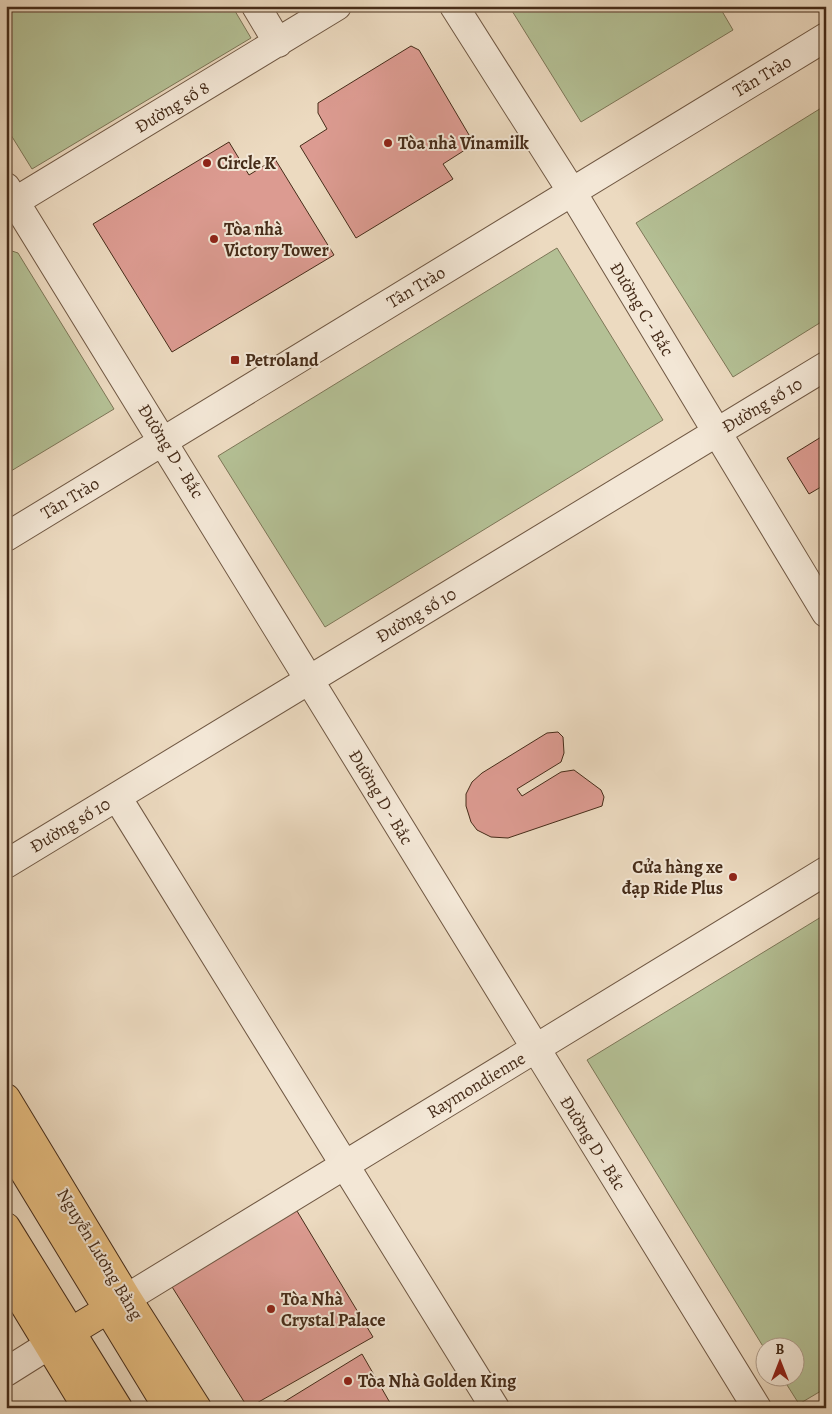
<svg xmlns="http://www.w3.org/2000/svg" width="832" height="1414" font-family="Alegreya,serif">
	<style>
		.green { fill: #b4c095; stroke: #7d7657 }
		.building { fill: #dc9b91; stroke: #462c19 }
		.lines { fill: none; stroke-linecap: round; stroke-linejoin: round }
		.minor-casing { stroke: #705843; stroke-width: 30 }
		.major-casing { stroke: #462c19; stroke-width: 30 }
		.minor { stroke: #f3e7d6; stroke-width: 28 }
		.major { stroke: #e6bd80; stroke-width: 28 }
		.poi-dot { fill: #8f2418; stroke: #f3e7d6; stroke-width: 2 }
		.labels { text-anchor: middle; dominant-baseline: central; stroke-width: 4; stroke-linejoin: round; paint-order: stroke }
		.street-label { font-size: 18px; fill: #462c19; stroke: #f3e7d6 }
		.poi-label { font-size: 18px; font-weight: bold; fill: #462c19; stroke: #f3e7d6; text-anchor: start }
	</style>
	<rect width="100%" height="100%" fill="#ecdac0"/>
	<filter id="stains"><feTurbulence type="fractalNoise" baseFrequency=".004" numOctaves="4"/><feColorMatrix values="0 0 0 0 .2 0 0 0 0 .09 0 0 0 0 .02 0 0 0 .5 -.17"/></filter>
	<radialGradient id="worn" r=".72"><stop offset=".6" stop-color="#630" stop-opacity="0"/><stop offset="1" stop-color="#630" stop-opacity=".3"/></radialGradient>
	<path class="green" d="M 6,6 L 232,6 L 251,38 L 32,169 L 6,127 Z
		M 509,6 L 719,6 L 733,30 L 581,122 Z
		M 826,105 L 826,319 L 733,377 L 636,223 Z
		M 557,248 L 663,420 L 325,627 L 218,456 Z
		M 6,249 L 18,253 L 114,409 L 6,474 Z
		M 826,914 L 826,1388 L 799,1404 L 782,1377 L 794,1376 L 794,1346 L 764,1348 L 587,1060 Z"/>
	<path class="building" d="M 411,46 L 419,50 L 472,140 L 468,148 L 443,164 L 453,179 L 356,238 L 300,146 L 327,129 L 318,113 L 318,103 Z
		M 229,142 L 249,175 L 275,159 L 334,255 L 172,352 L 93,224 Z
		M 826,434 L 826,484 L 809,494 L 787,458 Z
		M 558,732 L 563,737 L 564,753 L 561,762 L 517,789 L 522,796 L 561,772 L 574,770 L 601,790 L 604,797 L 602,806 L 508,838 L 491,837 L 477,830 L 471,822 L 466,806 L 466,794 L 472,782 L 482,773 L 547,733 Z
		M 294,1206 L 373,1337 L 248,1408 L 169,1282 Z
		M 362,1354 L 393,1408 L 274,1408 Z"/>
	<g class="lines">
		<g class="minor-casing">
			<path id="minor" d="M 256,6 L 278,43
				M 454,6 L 572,192 L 826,613
				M 6,187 C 259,592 506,1001 757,1408
				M 6,207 L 337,6
				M 6,537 L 826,37
				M 117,797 L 495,1408
				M 6,864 L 826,366
				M 127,1298 L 826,871
				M 6,1372 L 49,1345"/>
		</g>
		<g class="major-casing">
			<path id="major" d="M 6,1098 L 127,1298 L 197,1408
				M 6,1142 L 168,1408
				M 6,1227 L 118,1408
				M 6,1275 L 87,1408
				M 54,1342 L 125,1299"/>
		</g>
		<use href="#minor" class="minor"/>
		<use href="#major" class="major"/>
	</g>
	<g class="poi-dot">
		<circle cx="388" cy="143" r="5"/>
		<circle cx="207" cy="163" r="5"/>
		<circle cx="214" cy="239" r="5"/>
		<rect x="230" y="355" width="10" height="10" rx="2.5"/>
		<circle cx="733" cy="877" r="5"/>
		<circle cx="271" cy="1309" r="5"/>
		<circle cx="348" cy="1381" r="5"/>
	</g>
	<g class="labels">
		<g class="street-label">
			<text transform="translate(762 76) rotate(-31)">Tân Trào</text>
			<text transform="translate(172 107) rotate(-31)">Đường số 8</text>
			<text transform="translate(416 287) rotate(-31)">Tân Trào</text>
			<text transform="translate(642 309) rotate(59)">Đường C - Bắc</text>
			<text transform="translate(762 405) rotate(-31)">Đường số 10</text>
			<text transform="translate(171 451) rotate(58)">Đường D - Bắc</text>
			<text transform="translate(70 498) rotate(-31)">Tân Trào</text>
			<text transform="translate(416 615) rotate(-31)">Đường số 10</text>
			<text transform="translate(381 797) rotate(59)">Đường D - Bắc</text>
			<text transform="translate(70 825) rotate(-31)">Đường số 10</text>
			<text transform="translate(476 1085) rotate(-31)">Raymondienne</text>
			<text transform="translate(593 1143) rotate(58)">Đường D - Bắc</text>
			<text transform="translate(100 1254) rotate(59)">Nguyễn Lương Bằng</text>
		</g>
		<g class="poi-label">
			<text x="398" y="143">Tòa nhà Vinamilk</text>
			<text x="217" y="163">Circle K</text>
			<text x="224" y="229">Tòa nhà<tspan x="224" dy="21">Victory Tower</tspan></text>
			<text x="245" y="360">Petroland</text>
			<text x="723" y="867" text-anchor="end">Cửa hàng xe<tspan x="723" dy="21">đạp Ride Plus</tspan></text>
			<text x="281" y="1299">Tòa Nhà<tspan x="281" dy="21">Crystal Palace</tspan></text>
			<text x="358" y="1381">Tòa Nhà Golden King</text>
		</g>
	</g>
	<rect width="832" height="1414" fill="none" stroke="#ecdac0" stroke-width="25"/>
	<rect x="8" y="8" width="817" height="1399" fill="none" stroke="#462c19" stroke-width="2.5"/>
	<rect x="12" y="12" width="807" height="1389" fill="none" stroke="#462c19"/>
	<g transform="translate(780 1362)"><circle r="24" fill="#f3e7d6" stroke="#ae9c8a"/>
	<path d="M0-4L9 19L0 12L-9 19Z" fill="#8f2418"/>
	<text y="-8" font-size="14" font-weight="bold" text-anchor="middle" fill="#462c19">B</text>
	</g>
	<rect width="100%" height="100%" filter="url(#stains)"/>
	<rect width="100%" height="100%" fill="url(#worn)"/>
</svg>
